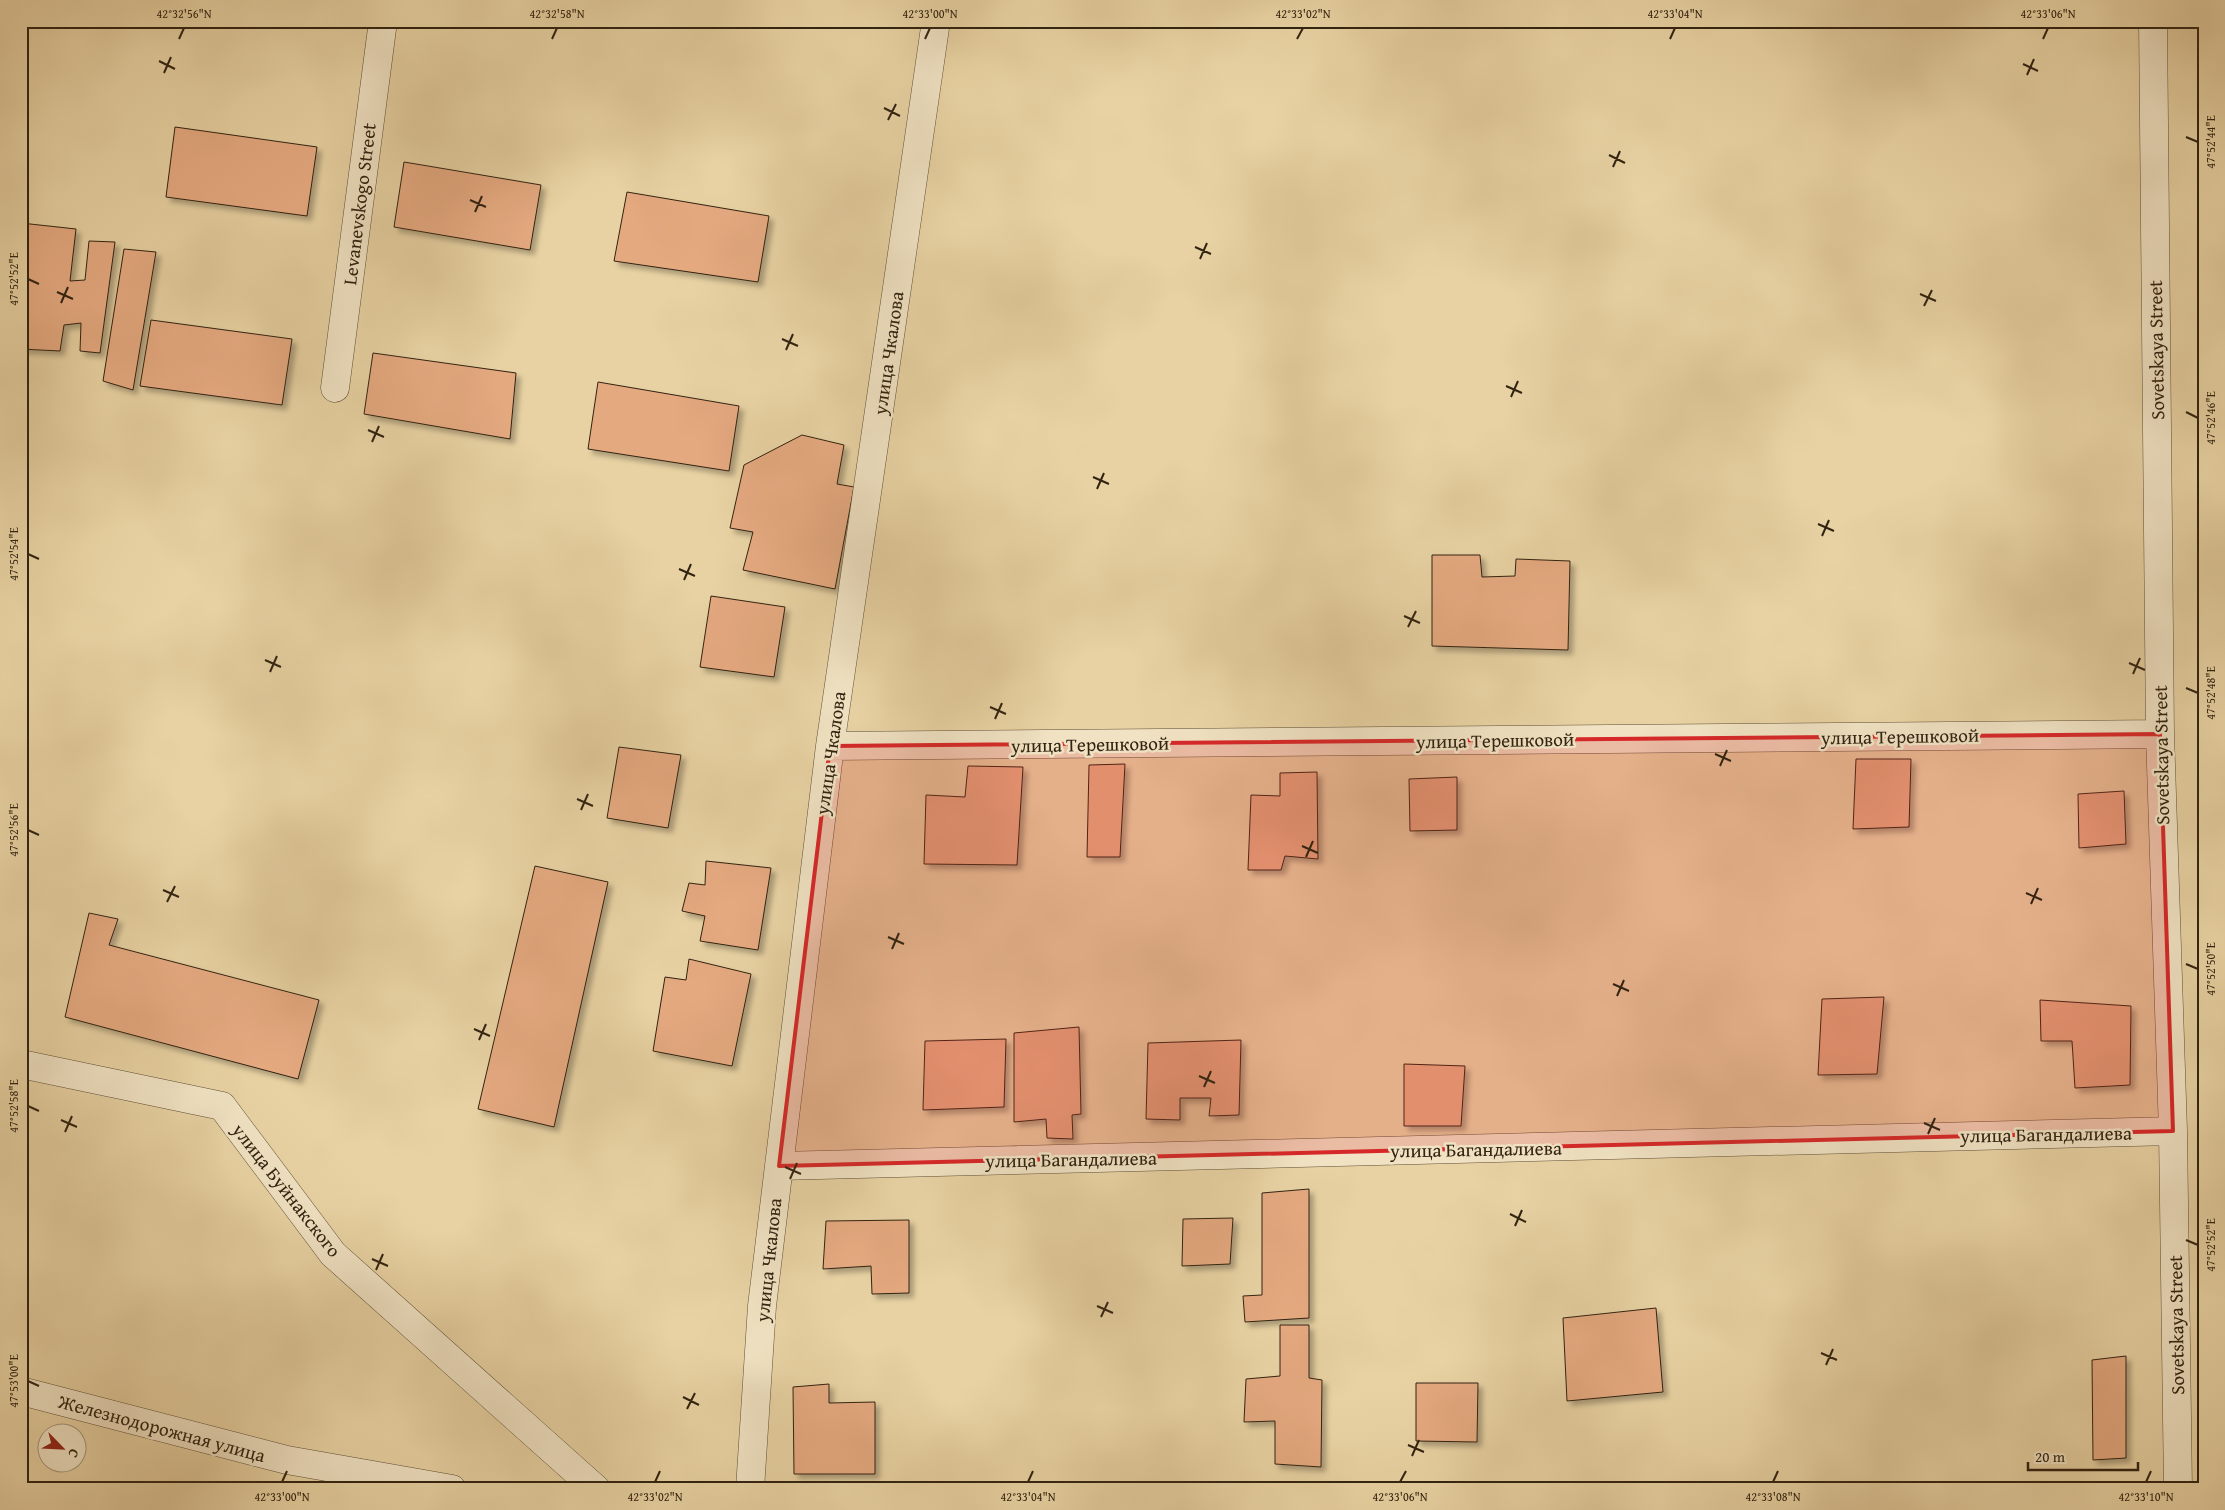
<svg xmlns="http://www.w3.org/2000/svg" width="2225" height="1510" font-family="'Gentium Book Plus',serif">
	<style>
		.building { fill: #e5a980; stroke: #312311; filter: url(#shadow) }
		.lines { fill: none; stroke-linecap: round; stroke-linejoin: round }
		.minor-casing { stroke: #5f4f36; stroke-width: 29 }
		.minor { stroke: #f0e2c3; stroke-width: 28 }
		.marked { fill: #d62828; fill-opacity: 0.2; stroke: #d62828; stroke-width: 4; stroke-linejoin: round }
		.ticks { fill: none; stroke: #312311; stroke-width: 2 }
		.labels { text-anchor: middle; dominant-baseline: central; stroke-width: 5; stroke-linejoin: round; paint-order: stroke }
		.street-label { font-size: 19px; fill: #312311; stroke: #f0e2c3 }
		.neatline { fill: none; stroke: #312311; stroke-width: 2 }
		.ticks-label { font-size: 12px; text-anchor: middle; fill: #312311 }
	</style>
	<defs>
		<filter id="shadow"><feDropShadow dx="4.5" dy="4.5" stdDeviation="2.5" flood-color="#0004"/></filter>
	</defs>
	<rect width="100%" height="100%" fill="#e8d2a3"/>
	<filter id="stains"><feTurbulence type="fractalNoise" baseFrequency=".004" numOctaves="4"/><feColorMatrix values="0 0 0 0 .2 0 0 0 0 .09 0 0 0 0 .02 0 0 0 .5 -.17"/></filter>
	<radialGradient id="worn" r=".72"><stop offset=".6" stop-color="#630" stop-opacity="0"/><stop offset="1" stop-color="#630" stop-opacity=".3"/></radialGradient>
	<path class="building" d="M 175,127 L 317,147 L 307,216 L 166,197 Z
		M 404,162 L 541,185 L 530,250 L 394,227 Z
		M 627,192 L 769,216 L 758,282 L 614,261 Z
		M 21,223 L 76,229 L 70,281 L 85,280 L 89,241 L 115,242 L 100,353 L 80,351 L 81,323 L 64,325 L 60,351 L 21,349 Z
		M 124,249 L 156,252 L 133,390 L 103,381 Z
		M 151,320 L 292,339 L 282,405 L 140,386 Z
		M 373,353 L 516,373 L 510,439 L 364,414 Z
		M 598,382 L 739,406 L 729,471 L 588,449 Z
		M 802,435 L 844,445 L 837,484 L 854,487 L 835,589 L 743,570 L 753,532 L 730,528 L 744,465 Z
		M 1432,555 L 1480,555 L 1482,577 L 1515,576 L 1516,559 L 1570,561 L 1568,650 L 1432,646 Z
		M 711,596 L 785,607 L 774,677 L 700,667 Z
		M 619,747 L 681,755 L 668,828 L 607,818 Z
		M 1856,759 L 1911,759 L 1909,827 L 1853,829 Z
		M 1125,764 L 1120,857 L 1087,857 L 1089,765 Z
		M 968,766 L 1023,767 L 1017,865 L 924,864 L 926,795 L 965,797 Z
		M 1317,772 L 1318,859 L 1285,856 L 1281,870 L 1248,870 L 1251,795 L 1280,796 L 1280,773 Z
		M 1457,777 L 1457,830 L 1410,831 L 1409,779 Z
		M 2124,791 L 2126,844 L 2079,848 L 2078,794 Z
		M 706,861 L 771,868 L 758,950 L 700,941 L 705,916 L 682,911 L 689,883 L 705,885 Z
		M 535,866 L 608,882 L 554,1127 L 478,1109 Z
		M 89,913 L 118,919 L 109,945 L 319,1000 L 298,1079 L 65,1017 Z
		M 689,959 L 751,974 L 732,1066 L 653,1051 L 665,977 L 686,980 Z
		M 1884,997 L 1877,1074 L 1818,1075 L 1822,999 Z
		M 2040,1000 L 2131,1006 L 2130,1085 L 2075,1088 L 2072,1041 L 2041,1041 Z
		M 1079,1027 L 1081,1114 L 1072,1115 L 1073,1139 L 1047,1138 L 1046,1119 L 1014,1122 L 1014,1033 Z
		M 1006,1039 L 1004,1107 L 923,1110 L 925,1041 Z
		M 1241,1040 L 1239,1115 L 1209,1116 L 1211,1098 L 1180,1098 L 1180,1120 L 1146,1119 L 1148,1043 Z
		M 1404,1064 L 1465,1066 L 1461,1126 L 1404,1126 Z
		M 1309,1189 L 1309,1318 L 1245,1322 L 1243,1296 L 1262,1295 L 1262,1193 Z
		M 1233,1218 L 1230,1264 L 1182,1266 L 1183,1219 Z
		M 909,1220 L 909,1293 L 872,1294 L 871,1266 L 823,1269 L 826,1221 Z
		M 1656,1308 L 1663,1392 L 1567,1401 L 1563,1318 Z
		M 1280,1325 L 1309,1325 L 1309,1378 L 1322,1380 L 1321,1467 L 1275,1464 L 1275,1421 L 1244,1422 L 1246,1379 L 1280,1376 Z
		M 2126,1356 L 2126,1458 L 2093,1460 L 2092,1360 Z
		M 1416,1383 L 1478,1383 L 1477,1442 L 1416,1441 Z
		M 829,1384 L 829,1403 L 875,1402 L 875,1474 L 794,1474 L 793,1387 Z"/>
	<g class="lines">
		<g class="minor-casing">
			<path id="minor" d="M 2153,21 L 2160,734 L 2173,1131 L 2178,1489
				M 335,388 L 383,21
				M 830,746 L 2160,734
				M 21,1064 L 222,1106 L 333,1254 L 596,1489
				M 779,1166 L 2173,1131
				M 21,1391 L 287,1460 L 452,1489
				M 750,1489 L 762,1306 L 830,746 L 936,21"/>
		</g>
		<use href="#minor" class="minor"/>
	</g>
	<path class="marked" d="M 2160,734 L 2173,1131 L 779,1166 L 830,746 Z"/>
	<path class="ticks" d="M 179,39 L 184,28M 552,39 L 557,28M 925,39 L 930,28M 1297,39 L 1303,28M 1670,39 L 1675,28M 2043,39 L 2048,28M 159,61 L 175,69M 2023,64 L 2038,71M 164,73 L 171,57M 2027,75 L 2034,59M 884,108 L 900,116M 888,120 L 896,104M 2186,137 L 2198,142M 1609,155 L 1625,163M 1613,167 L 1620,151M 470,200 L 486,207M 475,212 L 482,196M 1195,247 L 1211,254M 1200,259 L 1207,243M 28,279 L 39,284M 57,292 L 73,299M 1920,294 L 1936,301M 61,303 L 68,287M 1924,306 L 1932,290M 782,339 L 798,346M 786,350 L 793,334M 1506,386 L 1522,393M 1511,397 L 1518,381M 2186,412 L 2198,418M 368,430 L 384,437M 372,442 L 379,426M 1093,477 L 1109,484M 1097,489 L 1104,473M 1818,524 L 1834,531M 1822,536 L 1829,520M 28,554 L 39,559M 679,569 L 695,576M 684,580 L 691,564M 1404,616 L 1420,623M 1408,627 L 1416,611M 265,660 L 281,667M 2129,663 L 2145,670M 270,672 L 277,656M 2133,674 L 2140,658M 2186,688 L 2198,693M 990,707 L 1006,714M 995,719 L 1002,703M 1715,754 L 1731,761M 1720,766 L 1727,750M 577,799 L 593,806M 581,810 L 588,794M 28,830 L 39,835M 1302,846 L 1318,853M 1306,857 L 1313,841M 163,890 L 179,897M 2026,893 L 2042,900M 167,902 L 175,886M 2031,904 L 2038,888M 888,937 L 904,944M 892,949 L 899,933M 2186,964 L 2198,969M 1613,984 L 1629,991M 1617,996 L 1624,980M 474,1029 L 490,1036M 479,1040 L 486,1024M 1199,1076 L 1215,1083M 1204,1087 L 1211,1071M 28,1106 L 39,1111M 61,1120 L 77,1127M 1924,1123 L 1940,1130M 65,1132 L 72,1116M 1928,1134 L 1935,1118M 785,1167 L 801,1174M 790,1179 L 797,1163M 1510,1214 L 1526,1222M 1515,1226 L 1522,1210M 2186,1240 L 2198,1245M 372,1259 L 388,1266M 376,1270 L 383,1254M 1097,1306 L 1113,1313M 1101,1317 L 1108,1302M 1821,1353 L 1837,1360M 1826,1365 L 1833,1349M 28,1381 L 39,1386M 683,1397 L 699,1405M 687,1409 L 695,1393M 1408,1445 L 1424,1452M 1412,1456 L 1419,1440M 282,1482 L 287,1471M 655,1482 L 660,1471M 1028,1482 L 1033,1471M 1400,1482 L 1406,1471M 1773,1482 L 1778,1471M 2146,1482 L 2151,1471"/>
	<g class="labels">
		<g class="street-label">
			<text transform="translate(359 204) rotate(-83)">Levanevskogo Street</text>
			<text transform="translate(2156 350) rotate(-91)">Sovetskaya Street</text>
			<text transform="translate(888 353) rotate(-82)">улица Чкалова</text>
			<text transform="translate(1900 736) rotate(-1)">улица Терешковой</text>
			<text transform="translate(1495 740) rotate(-1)">улица Терешковой</text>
			<text transform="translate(1090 744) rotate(-1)">улица Терешковой</text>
			<text transform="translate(830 753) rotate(-82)">улица Чкалова</text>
			<text transform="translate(2161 755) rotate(-91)">Sovetskaya Street</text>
			<text transform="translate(2046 1134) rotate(-1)">улица Багандалиева</text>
			<text transform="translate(1476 1149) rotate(-1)">улица Багандалиева</text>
			<text transform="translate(1071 1159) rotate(-1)">улица Багандалиева</text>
			<text transform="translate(287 1190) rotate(52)">улица Буйнакского</text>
			<text transform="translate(768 1260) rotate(-84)">улица Чкалова</text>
			<text transform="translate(2176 1325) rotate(-91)">Sovetskaya Street</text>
			<text transform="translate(162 1428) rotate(15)">Железнодорожная улица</text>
		</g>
	</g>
	<rect width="2225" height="1510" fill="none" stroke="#e8d2a3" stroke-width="55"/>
	<g transform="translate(62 1448) rotate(114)"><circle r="24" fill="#f0e2c3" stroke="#a4967c"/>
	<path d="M0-4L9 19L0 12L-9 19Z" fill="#8f2418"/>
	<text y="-8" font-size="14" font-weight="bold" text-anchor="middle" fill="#312311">С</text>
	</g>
	<path d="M2028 1462v8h110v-8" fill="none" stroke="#312311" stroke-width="2.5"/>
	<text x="2035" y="1462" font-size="15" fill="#312311" stroke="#f0e2c3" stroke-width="4" paint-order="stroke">20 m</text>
	<rect x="28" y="28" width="2170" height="1454" class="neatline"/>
	<g class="ticks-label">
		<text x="184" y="18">42°32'56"N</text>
		<text x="557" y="18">42°32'58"N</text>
		<text x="930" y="18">42°33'00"N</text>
		<text x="1303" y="18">42°33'02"N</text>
		<text x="1675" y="18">42°33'04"N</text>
		<text x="2048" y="18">42°33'06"N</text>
		<text transform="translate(2211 142) rotate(-90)" y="4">47°52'44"E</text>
		<text transform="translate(14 279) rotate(-90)" y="4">47°52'52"E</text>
		<text transform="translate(2211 418) rotate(-90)" y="4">47°52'46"E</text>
		<text transform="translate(14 554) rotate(-90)" y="4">47°52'54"E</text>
		<text transform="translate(2211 693) rotate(-90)" y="4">47°52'48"E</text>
		<text transform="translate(14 830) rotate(-90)" y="4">47°52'56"E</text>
		<text transform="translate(2211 969) rotate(-90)" y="4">47°52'50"E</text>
		<text transform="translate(14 1106) rotate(-90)" y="4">47°52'58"E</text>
		<text transform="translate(2211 1245) rotate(-90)" y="4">47°52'52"E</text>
		<text transform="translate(14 1381) rotate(-90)" y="4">47°53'00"E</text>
		<text x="282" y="1501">42°33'00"N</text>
		<text x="655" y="1501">42°33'02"N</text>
		<text x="1028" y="1501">42°33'04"N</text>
		<text x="1400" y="1501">42°33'06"N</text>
		<text x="1773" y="1501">42°33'08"N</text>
		<text x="2146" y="1501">42°33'10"N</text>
	</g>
	<rect width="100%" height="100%" filter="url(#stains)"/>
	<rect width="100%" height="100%" fill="url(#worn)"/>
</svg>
